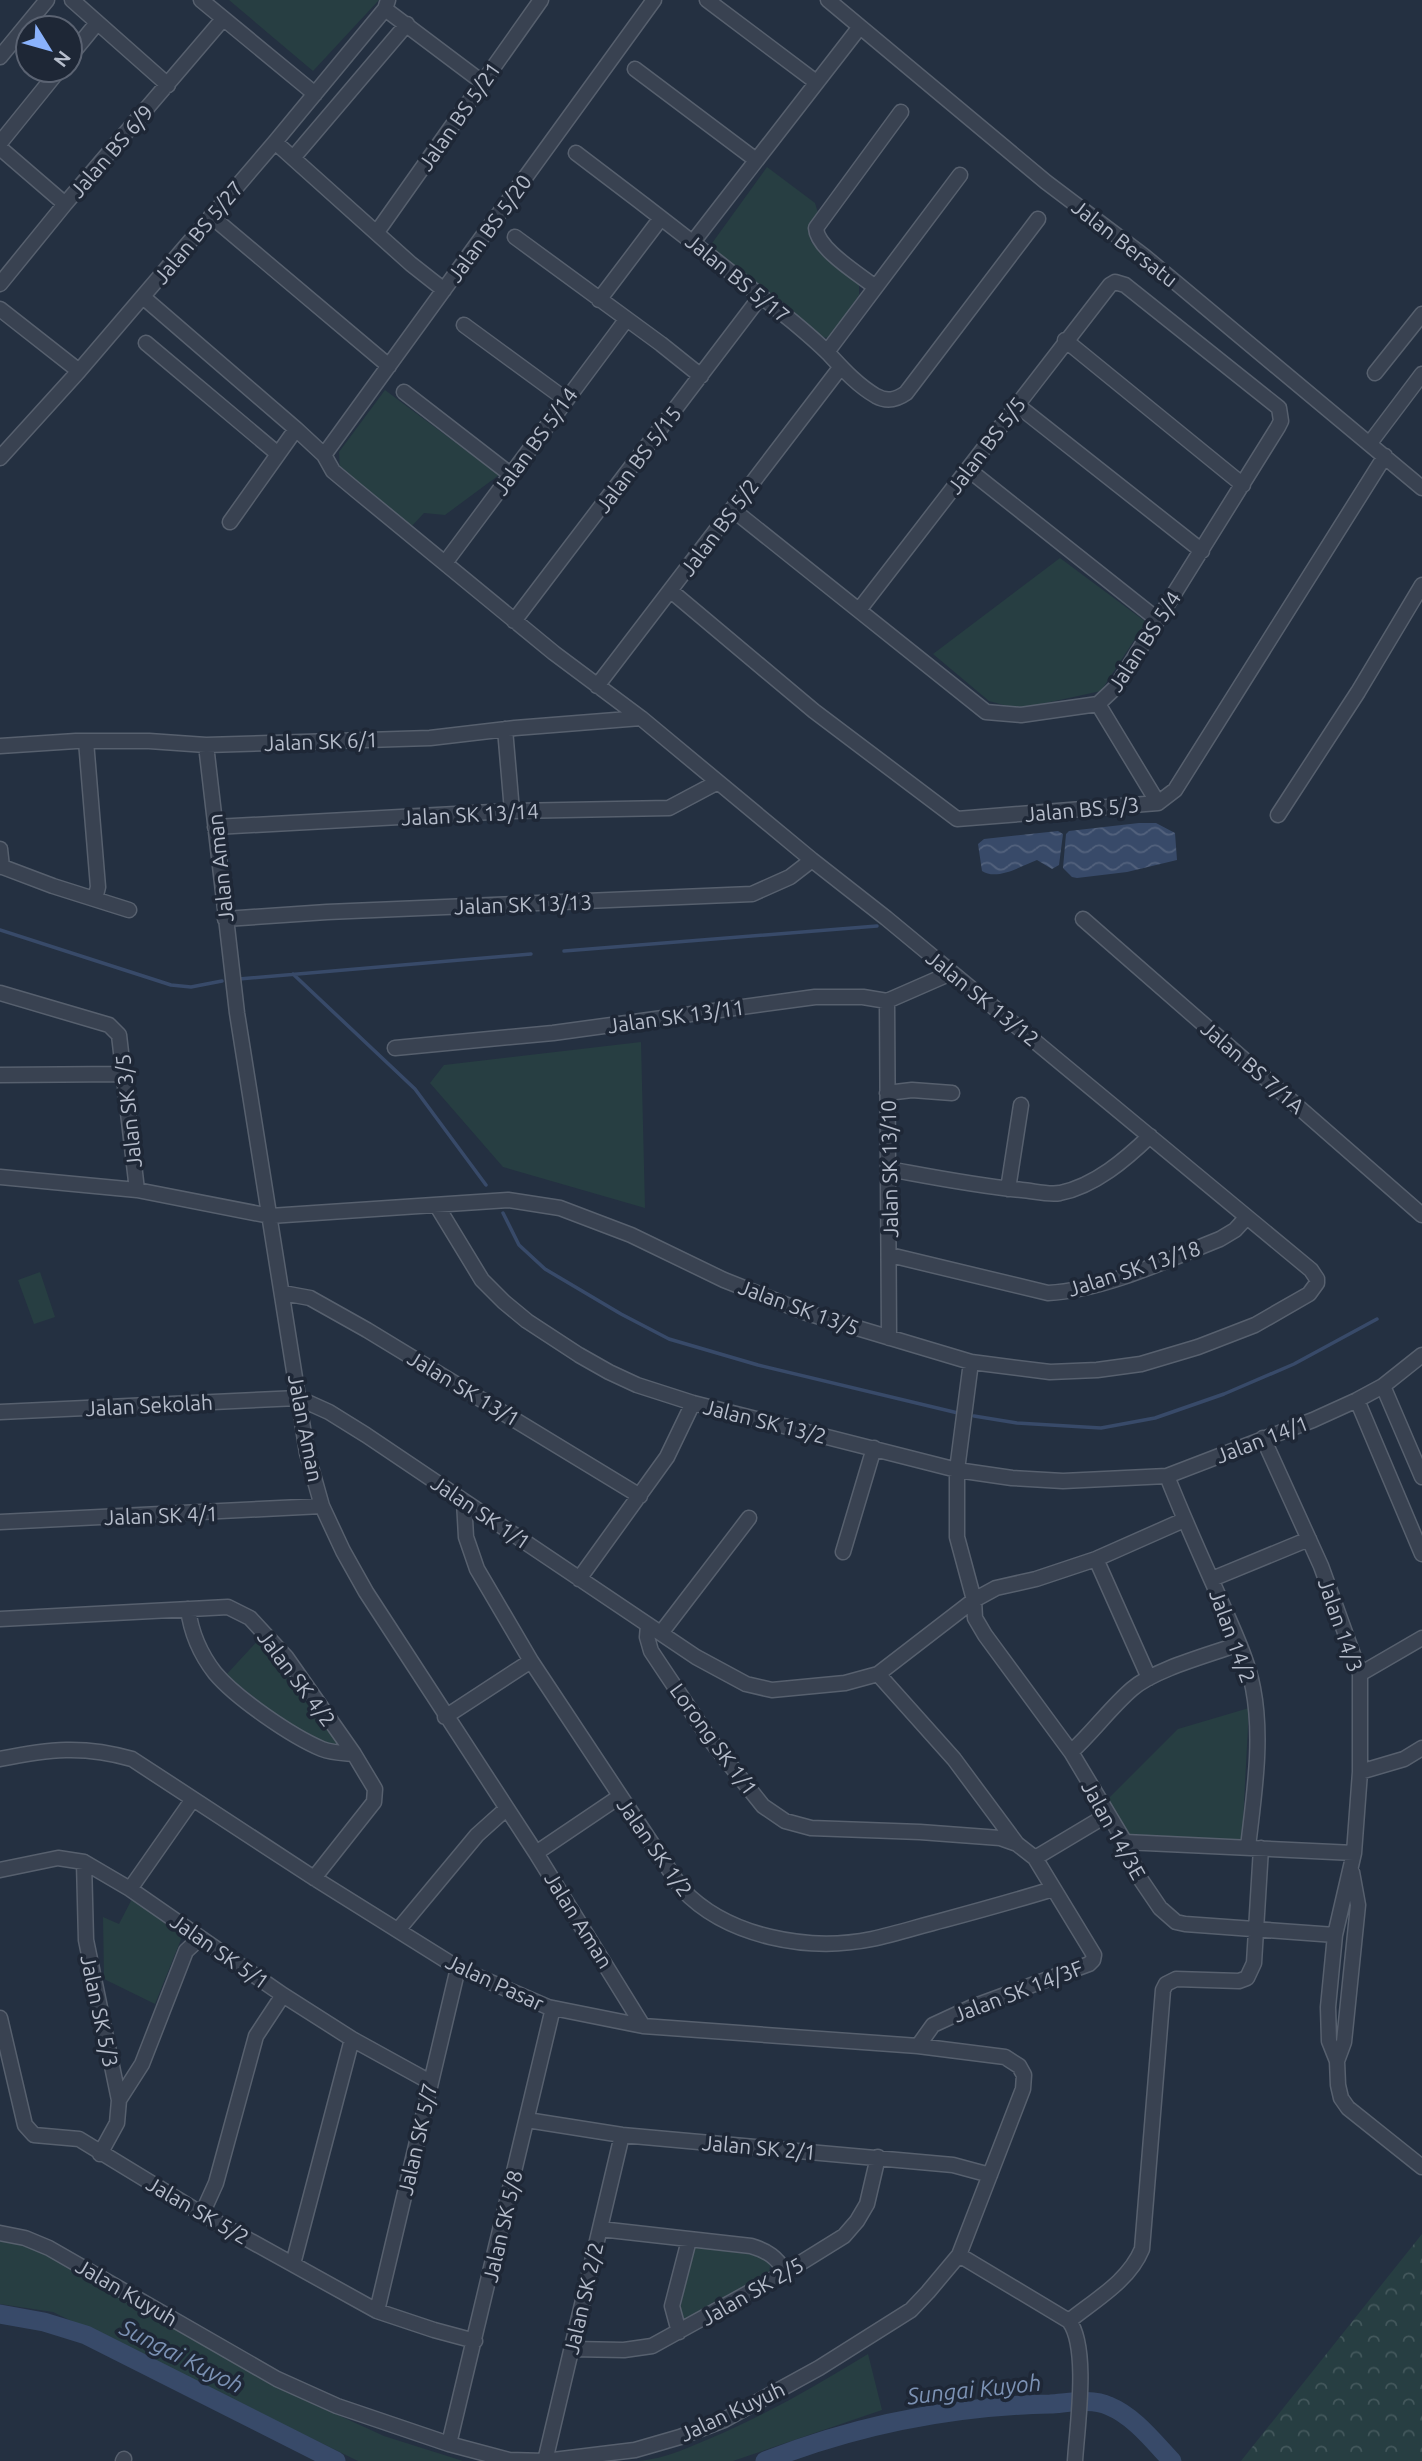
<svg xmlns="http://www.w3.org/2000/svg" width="1422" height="2461" font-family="Ubuntu,sans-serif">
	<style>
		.green { fill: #273e42 }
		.forest { fill: url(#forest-crowns) }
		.water { fill: url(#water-waves) }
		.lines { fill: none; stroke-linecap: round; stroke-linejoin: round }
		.stream { stroke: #384a69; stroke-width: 3.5 }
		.river { stroke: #384a69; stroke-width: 19 }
		.minor-casing { stroke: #57606e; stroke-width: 17 }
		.minor { stroke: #394251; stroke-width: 14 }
		.labels { text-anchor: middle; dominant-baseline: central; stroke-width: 7; stroke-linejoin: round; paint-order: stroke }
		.street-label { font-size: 21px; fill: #b6bdcb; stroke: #1e2736 }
		.water-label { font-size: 23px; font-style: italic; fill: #7c92b4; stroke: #1e2736 }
	</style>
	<defs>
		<pattern id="forest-crowns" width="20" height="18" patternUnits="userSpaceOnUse" patternTransform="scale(1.75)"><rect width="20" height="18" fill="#273e42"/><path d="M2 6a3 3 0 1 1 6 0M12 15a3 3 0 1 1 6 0" fill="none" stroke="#44585c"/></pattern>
		<pattern id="water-waves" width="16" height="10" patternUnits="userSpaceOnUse" patternTransform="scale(1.75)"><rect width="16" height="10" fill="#384a69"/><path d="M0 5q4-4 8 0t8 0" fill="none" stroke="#53627d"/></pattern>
	</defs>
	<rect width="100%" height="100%" fill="#243041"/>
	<path class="green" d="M 229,0 L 379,0 L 313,71 Z
		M 767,167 L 815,203 L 818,213 L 809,227 L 811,242 L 859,283 L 859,295 L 829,338 L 820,337 L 710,246 Z
		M 385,390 L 499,475 L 445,515 L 424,513 L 410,528 L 340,473 L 339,452 Z
		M 1060,558 L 1146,622 L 1101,691 L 1018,709 L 989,701 L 933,654 Z
		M 641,1042 L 645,1208 L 503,1167 L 430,1083 L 444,1065 Z
		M 40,1272 L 55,1317 L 34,1324 L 18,1280 Z
		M 261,1637 L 285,1664 L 339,1743 L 339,1749 C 316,1748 246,1691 226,1675 Z
		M 1249,1708 L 1242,1841 L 1124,1834 L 1107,1800 L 1178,1729 Z
		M 133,1897 L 182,1937 L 155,2004 L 104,1979 L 103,1917 L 119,1924 Z
		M 0,2241 L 36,2246 L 185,2327 L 199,2343 L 213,2345 L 258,2373 L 316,2405 L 384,2436 L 463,2461 L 358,2461 L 53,2312 L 0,2304 Z
		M 693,2247 L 763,2254 L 771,2260 L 768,2279 L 683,2324 L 680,2310 Z
		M 868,2354 L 882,2410 L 733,2461 L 639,2461 C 667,2458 685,2449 711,2438 C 766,2415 817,2385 868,2354 Z"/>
	<path class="forest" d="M 1422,2234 L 1422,2461 L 1241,2461 Z"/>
	<path class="water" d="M 1139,823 L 1156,823 L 1175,833 L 1177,860 L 1127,872 L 1077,878 L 1072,877 L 1063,868 L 1066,834 L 1069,831 Z
		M 1058,831 L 1063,834 L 1059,865 L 1052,869 L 1037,860 C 1021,866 997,881 982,871 L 978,844 L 984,839 Z"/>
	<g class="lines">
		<path class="stream" d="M 0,930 L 171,985 L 191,987 L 222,981
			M 564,951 L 877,926
			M 293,974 L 415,1089 L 486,1185
			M 239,979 L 531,954
			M 503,1213 L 519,1245 L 545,1269 L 621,1314 L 669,1339 L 758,1365 L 958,1413
			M 974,1416 L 1017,1423 L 1101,1428 L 1155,1418 L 1224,1394 L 1294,1364 L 1377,1319"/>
		<path class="river" d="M 0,2314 L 44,2322 L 86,2335 L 336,2461
			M 765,2461 C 857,2425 953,2406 1050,2404 C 1068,2403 1092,2398 1109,2406 C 1134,2416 1154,2442 1172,2461"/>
		<g class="minor-casing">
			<path id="minor" d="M 72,0 L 168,85
				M 201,0 L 315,94
				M 707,0 L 816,82
				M 828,0 L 1046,182 L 1144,256 L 1422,488
				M 385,9 L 482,82
				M 70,56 L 97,23
				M 0,57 L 47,0
				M 635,69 L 756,160
				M 275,142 L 411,264 L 444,290
				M 0,143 L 59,70
				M 0,148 L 65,204
				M 576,153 C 649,208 721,264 792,321 C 804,331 817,342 828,353 C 842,368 857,385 876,396 C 887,402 896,400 906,393 L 1038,219
				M 293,158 L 407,24
				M 211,216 L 389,366
				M 377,232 L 541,0
				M 515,237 L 661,344 L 701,376
				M 693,242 L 859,28
				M 0,284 L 65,204 L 223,19
				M 875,287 C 859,274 817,249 816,228 L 901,112
				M 599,300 L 661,218
				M 0,309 L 79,371
				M 464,325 L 565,399
				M 1065,340 L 1243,485
				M 146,343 L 278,454
				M 827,352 L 960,175
				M 1375,373 L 1422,314
				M 404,392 L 510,474
				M 1017,405 L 1202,551
				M 1370,443 L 1422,374
				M 324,455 L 654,0
				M 0,458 L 79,371 L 275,142 L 385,9 L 388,0
				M 969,470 L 1158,620
				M 732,509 L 986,712 L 1021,715 L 1098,704 L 1116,687 L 1278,427 L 1281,421 L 1279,408 L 1125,285 L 1115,282 L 1110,285 L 859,610
				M 230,522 L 296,429
				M 445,563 L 626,320
				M 671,591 L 814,711 L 957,819 L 1158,803 L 1175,790 L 1385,456
				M 514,621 L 761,296
				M 597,686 L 840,368
				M 1098,704 L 1158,803
				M 505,729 L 512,811
				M 86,741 L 98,887 L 95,899
				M 206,745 L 237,1013 L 307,1453 L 322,1506 L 343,1551 L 366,1592 L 536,1853 L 643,2026
				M 0,746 L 76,741 L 149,741 L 206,745 L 430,738 L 515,728 L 641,718
				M 1278,815 L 1358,692 L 1422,585
				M 215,827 L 512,811 L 669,808 L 718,782
				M 0,849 L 2,867
				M 0,866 L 53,886 L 129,910
				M 225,919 L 327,912 L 752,894 L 790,877 L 812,860
				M 1083,919 L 1422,1215
				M 0,993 L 109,1025 L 119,1035 L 137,1190
				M 887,1001 L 889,1338
				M 395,1048 L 553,1033 L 815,997 L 863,997 L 887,1001 L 951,973
				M 0,1075 L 123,1074
				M 887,1093 L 912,1090 L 952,1093
				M 889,1169 C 933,1177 978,1186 1022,1190 C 1034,1191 1048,1195 1060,1193 C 1095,1186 1126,1159 1150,1136
				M 0,1177 L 137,1190 L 270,1216 L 508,1200 L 560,1208 L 631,1235 L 724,1280 L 807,1313 L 971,1362 L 1050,1372 L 1097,1370 L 1141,1364 L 1198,1347 L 1255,1325 L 1309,1294 L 1317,1283 L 1317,1279 L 1311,1270 L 886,918 L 812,860 L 641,718 L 554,653 L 357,491 L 333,471 L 324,455 L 296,429 L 143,297
				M 1008,1189 L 1021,1105
				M 437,1206 L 482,1280 L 504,1302 L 527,1321 L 579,1355 L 609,1372 L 637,1385 L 693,1403 L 957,1470 L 1012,1478 L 1063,1481 L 1167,1476 L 1313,1420 L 1357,1400 L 1383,1386 L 1422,1355
				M 890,1255 L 1048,1293 C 1105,1290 1167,1260 1220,1239 L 1235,1230 L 1246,1218
				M 283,1293 L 310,1298 L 367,1330 L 640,1496
				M 971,1362 L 957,1470 L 957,1537 L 974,1600 L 975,1618 L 985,1635 L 1071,1752 L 1125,1842 L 1139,1877 L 1160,1908 L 1176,1922 L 1185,1924 L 1335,1935
				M 1383,1386 L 1422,1477
				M 1357,1400 L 1422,1554
				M 0,1412 L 298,1398 L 329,1412 L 366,1435 L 696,1657 L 746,1684 L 772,1690 L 845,1683 L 878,1674 L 974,1600 L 996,1588 L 1036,1579 L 1096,1559 L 1184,1520
				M 1263,1438 L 1321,1566 L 1360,1674 L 1360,1772 L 1354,1853 L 1335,1935 L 1328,2007 L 1329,2041 L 1337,2061 L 1338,2085 L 1341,2098 L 1348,2108 L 1422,2167
				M 1167,1476 C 1185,1522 1206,1567 1226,1613 C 1236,1636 1248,1662 1253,1688 C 1263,1739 1254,1795 1248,1847
				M 464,1501 L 466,1537 L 477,1569 L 531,1661 L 682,1889 C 727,1937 808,1952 872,1939 C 896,1934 920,1926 944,1920 C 981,1910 1017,1900 1053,1889
				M 0,1522 L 322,1506
				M 843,1552 L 874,1448
				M 1096,1559 L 1149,1678
				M 579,1579 L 667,1457 L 693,1403
				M 1212,1579 L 1309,1539
				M 188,1609 C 191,1632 201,1655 215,1673 C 236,1698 291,1736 322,1749 C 332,1753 343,1753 354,1754
				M 0,1619 L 228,1607 L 250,1618 L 286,1657 L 354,1754 L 375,1789 L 374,1802 L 314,1878
				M 648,1625 L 647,1637 L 651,1651 L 711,1741 L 763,1806 L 785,1821 L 811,1828 L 920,1832 L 1000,1838 L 1017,1844
				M 661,1633 L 749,1518
				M 878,1674 L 954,1759 L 1017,1844 L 1035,1858 L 1094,1955 L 1093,1960 L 1089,1964 L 972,2007 L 933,2025 L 918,2046
				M 1360,1674 L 1422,1638
				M 445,1717 L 531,1661
				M 1071,1752 C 1093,1732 1110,1708 1132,1689 C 1155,1669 1209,1655 1239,1644
				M 0,1759 C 48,1749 84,1745 132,1759 L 314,1878 L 458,1968 L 548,2007 L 643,2026 L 918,2046 L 1005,2057 L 1019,2066 L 1024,2075 L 1023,2089 L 959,2255 L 928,2292 L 911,2310 L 819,2368 L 724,2420 L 680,2437 L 635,2450 L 545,2461 L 509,2460 L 449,2444 L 337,2406 L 277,2379 L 49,2248 L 25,2238 L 0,2233
				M 1360,1772 L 1404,1759 L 1422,1748
				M 1125,1842 L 1354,1853
				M 536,1853 L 619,1797
				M 1035,1858 L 1107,1815
				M 84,1862 L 86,1940 L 119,2100 L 117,2123 L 100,2154
				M 0,1870 L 58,1858 L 84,1862 L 130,1889 L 283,1995 L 352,2039 L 430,2082
				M 130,1889 L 193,1799
				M 398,1930 L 477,1835 L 506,1809
				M 0,2018 L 25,2125 L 34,2135 L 79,2139 L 202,2214 L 377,2311 L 434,2330 L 475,2341
				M 1337,2061 L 1344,2042 L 1358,1905 L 1352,1872
				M 119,2100 L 142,2064 L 186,1951 L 200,1938
				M 527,2120 L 622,2135 L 953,2165 L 990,2175
				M 202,2214 L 216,2183 L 256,2036 L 283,1995
				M 600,2229 L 751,2246 C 768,2251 776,2257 786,2272
				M 959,2255 L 1069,2321 C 1089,2347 1077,2428 1075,2461
				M 293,2264 L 352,2039
				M 377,2311 L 458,1968
				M 1069,2321 C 1095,2300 1129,2281 1142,2249 L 1163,1990 L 1166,1984 L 1176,1979 L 1239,1981 L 1247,1978 L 1254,1963 L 1261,1848
				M 679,2332 L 672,2306 L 689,2240
				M 572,2349 L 624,2350 L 652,2346 L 786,2272 L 844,2236 L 857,2221 L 867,2204 L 878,2157
				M 449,2444 L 553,2008
				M 123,2461 L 124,2459
				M 545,2461 L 622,2135"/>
		</g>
		<use href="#minor" class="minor"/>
	</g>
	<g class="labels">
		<g class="street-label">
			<text transform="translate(459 116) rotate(-55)">Jalan BS 5/21</text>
			<text transform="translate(111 151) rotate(-49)">Jalan BS 6/9</text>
			<text transform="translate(489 228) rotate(-54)">Jalan BS 5/20</text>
			<text transform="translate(198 232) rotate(-50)">Jalan BS 5/27</text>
			<text transform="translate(1125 243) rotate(38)">Jalan Bersatu</text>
			<text transform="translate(738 278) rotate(39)">Jalan BS 5/17</text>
			<text transform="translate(535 441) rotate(-54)">Jalan BS 5/14</text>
			<text transform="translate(986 445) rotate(-53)">Jalan BS 5/5</text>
			<text transform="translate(638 459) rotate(-53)">Jalan BS 5/15</text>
			<text transform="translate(719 527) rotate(-53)">Jalan BS 5/2</text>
			<text transform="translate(1144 641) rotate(-57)">Jalan BS 5/4</text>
			<text transform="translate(321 741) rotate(-2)">Jalan SK 6/1</text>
			<text transform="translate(1082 809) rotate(-5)">Jalan BS 5/3</text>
			<text transform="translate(470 814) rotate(-3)">Jalan SK 13/14</text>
			<text transform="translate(220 868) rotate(-96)">Jalan Aman</text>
			<text transform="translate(523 904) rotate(-2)">Jalan SK 13/13</text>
			<text transform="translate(983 998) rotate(39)">Jalan SK 13/12</text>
			<text transform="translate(676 1016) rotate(-8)">Jalan SK 13/11</text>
			<text transform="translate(1253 1067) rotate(41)">Jalan BS 7/1A</text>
			<text transform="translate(128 1111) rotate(-96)">Jalan SK 3/5</text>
			<text transform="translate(889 1169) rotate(-91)">Jalan SK 13/10</text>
			<text transform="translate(1134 1268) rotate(-18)">Jalan SK 13/18</text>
			<text transform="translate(799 1307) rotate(20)">Jalan SK 13/5</text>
			<text transform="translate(464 1388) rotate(31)">Jalan SK 13/1</text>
			<text transform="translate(149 1405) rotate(-3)">Jalan Sekolah</text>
			<text transform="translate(765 1421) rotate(14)">Jalan SK 13/2</text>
			<text transform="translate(306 1428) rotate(79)">Jalan Aman</text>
			<text transform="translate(1262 1439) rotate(-21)">Jalan 14/1</text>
			<text transform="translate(481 1512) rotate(34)">Jalan SK 1/1</text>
			<text transform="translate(161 1515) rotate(-2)">Jalan SK 4/1</text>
			<text transform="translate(1341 1625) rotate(71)">Jalan 14/3</text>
			<text transform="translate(1233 1636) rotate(70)">Jalan 14/2</text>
			<text transform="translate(297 1678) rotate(53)">Jalan SK 4/2</text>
			<text transform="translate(714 1739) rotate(54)">Lorong SK 1/1</text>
			<text transform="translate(1114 1830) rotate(61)">Jalan 14/3E</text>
			<text transform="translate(655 1847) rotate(55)">Jalan SK 1/2</text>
			<text transform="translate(579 1920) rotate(58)">Jalan Aman</text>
			<text transform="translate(220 1951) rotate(35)">Jalan SK 5/1</text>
			<text transform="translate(495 1982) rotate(25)">Jalan Pasar</text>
			<text transform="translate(1018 1991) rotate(-21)">Jalan SK 14/3F</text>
			<text transform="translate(100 2011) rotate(78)">Jalan SK 5/3</text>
			<text transform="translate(417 2139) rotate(-77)">Jalan SK 5/7</text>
			<text transform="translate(759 2147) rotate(5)">Jalan SK 2/1</text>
			<text transform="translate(198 2210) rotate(30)">Jalan SK 5/2</text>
			<text transform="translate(502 2226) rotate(-77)">Jalan SK 5/8</text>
			<text transform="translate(752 2291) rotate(-30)">Jalan SK 2/5</text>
			<text transform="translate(127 2292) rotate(30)">Jalan Kuyuh</text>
			<text transform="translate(583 2298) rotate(-77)">Jalan SK 2/2</text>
			<text transform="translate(732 2411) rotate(-25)">Jalan Kuyuh</text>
		</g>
		<g class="water-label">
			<text transform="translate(182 2356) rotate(27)">Sungai Kuyoh</text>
			<text transform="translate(974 2389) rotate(-6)">Sungai Kuyoh</text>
		</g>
	</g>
	<g transform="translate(49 49) rotate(127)"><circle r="33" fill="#1e2736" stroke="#5b6372" stroke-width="2"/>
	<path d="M0-5L12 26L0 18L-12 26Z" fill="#8ab2fc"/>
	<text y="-10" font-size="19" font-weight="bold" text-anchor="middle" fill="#b6bdcb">N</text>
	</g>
</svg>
